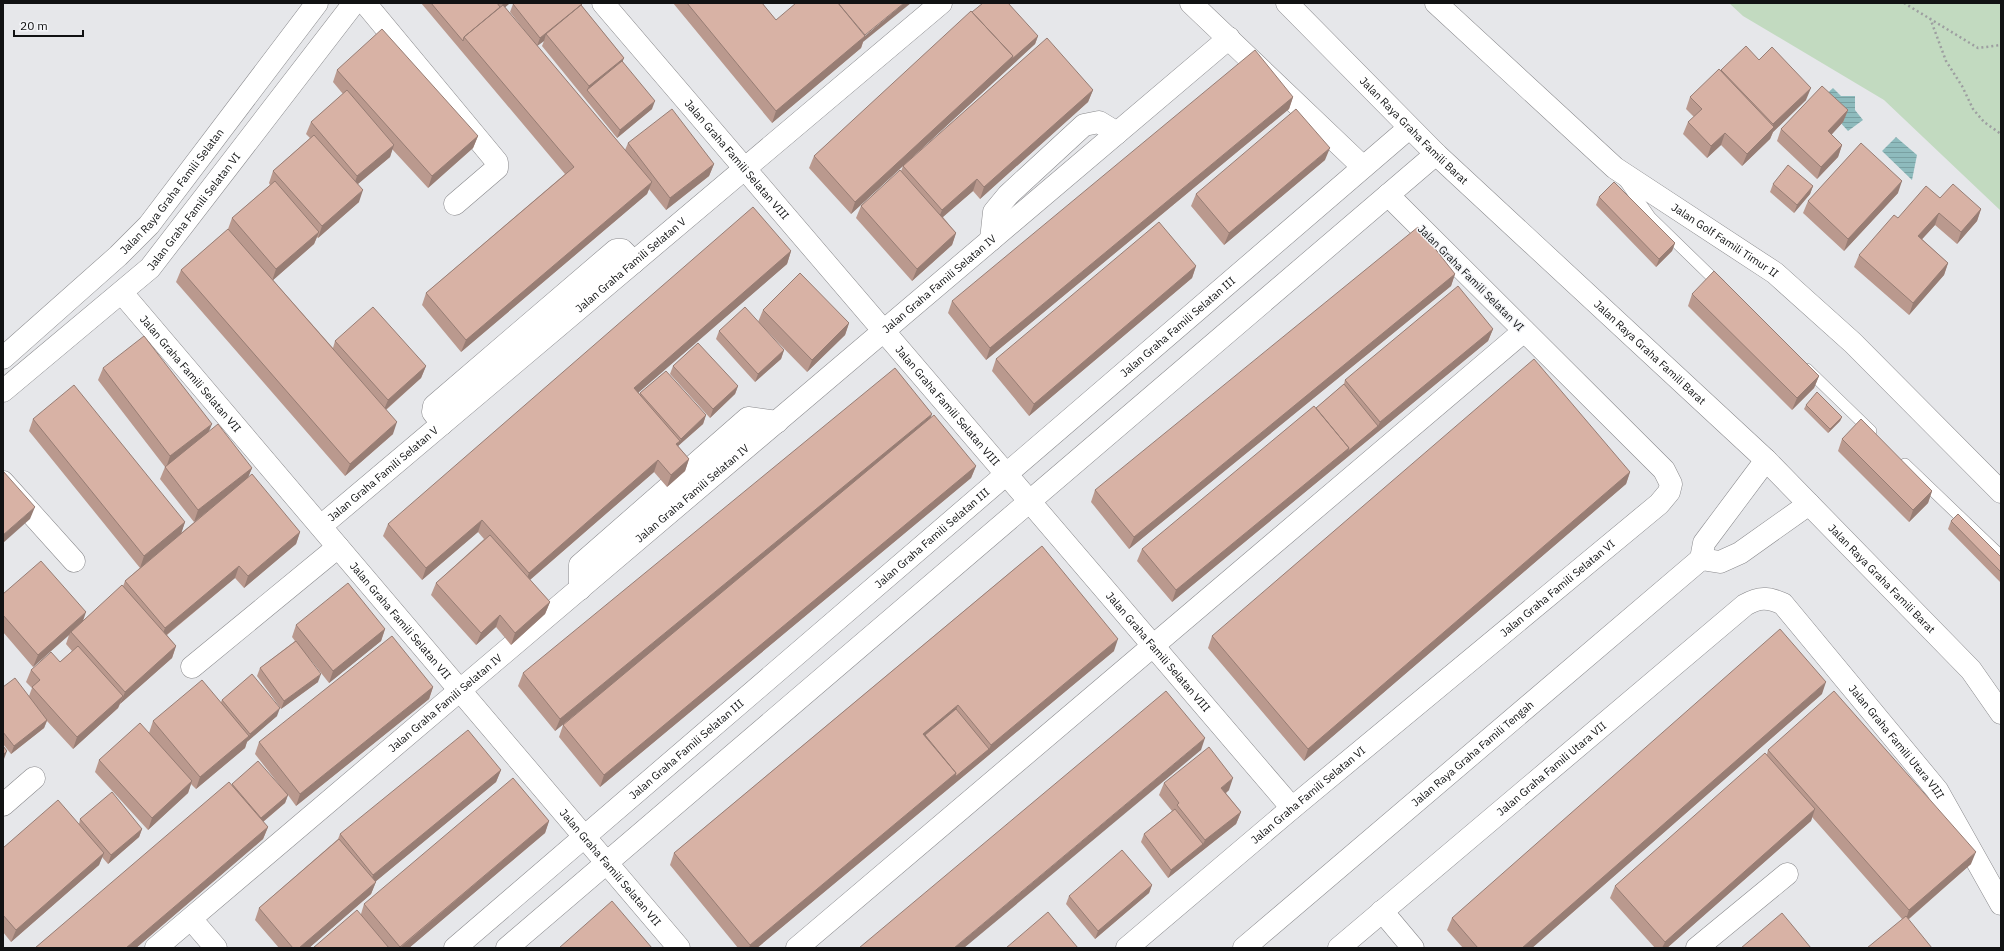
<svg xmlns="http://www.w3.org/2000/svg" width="2004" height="951" font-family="'IBM Plex Sans',sans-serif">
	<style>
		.green { fill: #c2dac0 }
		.water { fill: url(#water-rules) }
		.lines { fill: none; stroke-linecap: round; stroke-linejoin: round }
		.service-casing { stroke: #89898c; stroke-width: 12 }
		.minor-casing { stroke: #89898c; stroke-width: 23 }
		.tertiary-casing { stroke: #89898c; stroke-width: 23 }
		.path { stroke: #9d9ea0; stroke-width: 2.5; stroke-dasharray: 2 3; stroke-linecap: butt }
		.service { stroke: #fff; stroke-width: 11 }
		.minor { stroke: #fff; stroke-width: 22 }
		.tertiary { stroke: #fff; stroke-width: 22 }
		.wall { fill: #ba998e }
		.shaded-wall { fill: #977d74 }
		.building { fill: #d8b2a5; stroke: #977d74 }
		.labels { text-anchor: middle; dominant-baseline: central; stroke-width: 3; stroke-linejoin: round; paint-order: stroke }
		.street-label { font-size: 11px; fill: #111213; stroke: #f3f4f7 }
	</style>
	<defs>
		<pattern id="water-rules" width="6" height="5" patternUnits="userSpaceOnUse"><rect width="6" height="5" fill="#8ebbbd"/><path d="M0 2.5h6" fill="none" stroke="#79a0a2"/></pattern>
	</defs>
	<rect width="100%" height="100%" fill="#e6e7ea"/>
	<path class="green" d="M 1729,3 L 2001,3 L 2001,211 L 1884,100 L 1743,16 Z"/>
	<path class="water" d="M 1833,88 L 1841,96 L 1855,96 L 1855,110 L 1863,120 L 1848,131 L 1820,100 Z
		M 1896,137 L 1917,155 L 1912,180 L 1882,151 Z"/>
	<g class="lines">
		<g class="service-casing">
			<path id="service" d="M 1624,180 L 1650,217 L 1720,285
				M 1807,369 L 1871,431
				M 1905,464 L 2001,556"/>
		</g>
		<g class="minor-casing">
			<g id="minor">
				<path d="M 365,3 L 497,162 L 497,168 L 455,204"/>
				<path id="s1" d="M 603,3 L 1292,808"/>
				<path d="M 1191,3 L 1363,167"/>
				<path id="s2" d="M 1287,3 L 1436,154 L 1766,460 L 1971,670 L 2001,713"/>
				<path id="s3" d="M 1436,3 L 1615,168 L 1775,273 L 1853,343 L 2001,492"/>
				<path d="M 991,240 L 994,212 L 1008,195 L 1084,125 L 1099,122 L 1117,133"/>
				<path id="s4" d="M 122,293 L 679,948"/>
				<path id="s5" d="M 3,358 L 118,256 L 149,225 L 317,3"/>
				<path id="s6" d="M 3,391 L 150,268 L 354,3"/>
				<path d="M 442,424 L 433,412 L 434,406 L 616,250 L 622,250 L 634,262"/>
				<path d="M 3,482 L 74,561"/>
				<path id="s7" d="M 321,526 L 941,3"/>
				<path d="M 580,589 L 580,565 L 748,418 L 777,422"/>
				<path d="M 192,667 L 338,547"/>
				<path d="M 3,805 L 34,778"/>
				<path d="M 1382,911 L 1413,948"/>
				<path d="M 191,919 L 216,948"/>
				<path id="s8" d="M 156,948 L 1229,38"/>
				<path id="s9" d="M 455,948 L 1409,128"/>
				<path d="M 507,948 L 1436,154"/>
				<path d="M 797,948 L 1524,331"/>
				<path id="s10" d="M 1127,948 L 1292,808 L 1659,504 L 1669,492 L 1671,484 L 1664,470 L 1388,195"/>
				<path id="s11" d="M 1339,948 L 1745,605 C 1759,597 1768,597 1783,604 L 1937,790 L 2001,904"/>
				<path d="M 1697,948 L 1787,874"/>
			</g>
		</g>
		<g class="tertiary-casing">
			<g id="tertiary">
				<path d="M 1701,559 L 1720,562 L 1740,553 L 1809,504"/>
				<path id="s12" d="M 1244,948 L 1701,559 L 1704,543 L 1766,460"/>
			</g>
		</g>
		<path class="path" d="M 1904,3 L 1978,48 L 2001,45
			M 1930,18 L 1946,61 L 1962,86 L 1973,109 L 1984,122 L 2001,134"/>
		<use href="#service" class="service"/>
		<use href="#minor" class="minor"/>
		<use href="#tertiary" class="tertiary"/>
	</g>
	<path class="wall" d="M 421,3 L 510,3 L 505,7 L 532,40 L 510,12 L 513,4 L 582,4 L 581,5 L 624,58 L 622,61 L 652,109 L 617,138 L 542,46 L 544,41 L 537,46 L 625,150 L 628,143 L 714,164 L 709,176 L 666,210 L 649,189 L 647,194 L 461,352 L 422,305 L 426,293 L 565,174 Z
		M 673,3 L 762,3 L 776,20 L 863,42 L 861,48 L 772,123 Z
		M 972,12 L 1038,36 L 1035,44 L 851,214 L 809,168 L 814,156 Z
		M 1759,60 L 1806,100 L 1773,132 L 1770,139 L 1742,166 L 1721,145 L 1707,158 L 1683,134 L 1688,122 L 1694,117 L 1686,109 L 1690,97 L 1720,71 L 1721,70 Z
		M 337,70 L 478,136 L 473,148 L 428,188 L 392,149 L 390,157 L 358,184 L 359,202 L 318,238 L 317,237 L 314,244 L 273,280 L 333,348 L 335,341 L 426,366 L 421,378 L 386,410 L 393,434 L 345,476 L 176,282 L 181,270 L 228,229 L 232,218 L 270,185 L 269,183 L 273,171 L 310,138 L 306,134 L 311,122 L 343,94 L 333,82 Z
		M 1093,90 L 1088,102 L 980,199 L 973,191 L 943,217 L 956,233 L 952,245 L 912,281 L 856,218 L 861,206 L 901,171 L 903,166 Z
		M 1293,97 L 1289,109 L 986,360 L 948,313 L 952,301 Z
		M 1848,110 L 1843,122 L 1831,135 L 1842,145 L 1838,157 L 1817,179 L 1777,141 L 1781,129 Z
		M 1325,160 L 1224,245 L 1191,206 L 1196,194 Z
		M 1773,184 L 1813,186 L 1810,194 L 1794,213 L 1770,192 Z
		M 1898,193 L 1844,251 L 1803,213 L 1808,201 Z
		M 1599,197 L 1675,243 L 1672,251 L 1656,267 L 1596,205 Z
		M 1940,198 L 1981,209 L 1977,221 L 1957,244 L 1935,225 L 1922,239 L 1948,263 L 1944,275 L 1909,315 L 1854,267 L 1859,255 L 1898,218 Z
		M 791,251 L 787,264 L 638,392 L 640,394 L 640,393 L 706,415 L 703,424 L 678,446 L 689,459 L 685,471 L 667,487 L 654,472 L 530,580 L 550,602 L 545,614 L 511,645 L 496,627 L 476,645 L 431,595 L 436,583 L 484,539 L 478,532 L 422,580 L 383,536 L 388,524 Z
		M 1196,266 L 1192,278 L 1029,416 L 992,371 L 996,359 Z
		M 1455,274 L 1451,286 L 1129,549 L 1091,502 L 1095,490 Z
		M 1692,294 L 1819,376 L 1814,388 L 1792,410 L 1688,306 Z
		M 763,310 L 849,323 L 845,335 L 807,372 L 758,322 Z
		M 1493,329 L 1488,341 L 1172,602 L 1137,561 L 1142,549 L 1316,408 L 1344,384 L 1345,380 Z
		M 719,331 L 784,350 L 781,359 L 755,382 L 716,339 Z
		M 673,366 L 738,386 L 735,394 L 710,418 L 670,374 Z
		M 103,368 L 209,432 L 252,468 L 248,477 L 300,532 L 296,544 L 244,588 L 235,578 L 167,635 L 176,646 L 172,658 L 120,704 L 118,708 L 73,749 L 47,721 L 44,728 L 11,754 L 3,744 L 3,687 L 29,696 L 32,688 L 26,682 L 31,670 L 60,662 L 72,651 L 66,644 L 69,635 L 33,667 L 3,632 L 3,594 L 83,621 L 123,586 L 125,581 L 152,557 L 140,568 L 29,431 L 33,419 L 185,522 L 181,533 L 210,509 L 194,522 L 160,479 L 165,467 L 98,380 Z
		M 1806,405 L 1842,417 L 1840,421 L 1828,433 L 1804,409 Z
		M 930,419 L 976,466 L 971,478 L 600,787 L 559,737 L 563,725 L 583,708 L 555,731 L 518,686 L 523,673 Z
		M 1842,439 L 1932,491 L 1928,503 L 1909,522 L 1838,451 Z
		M 1630,472 L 1626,484 L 1304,761 L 1208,648 L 1212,636 Z
		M 1951,521 L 2001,557 L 2001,583 L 1948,529 Z
		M 1042,546 L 1114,651 L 757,948 L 738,948 L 670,865 L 674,853 Z
		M 296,625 L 385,629 L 381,641 L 329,683 L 310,659 L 318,682 L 281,709 L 257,676 L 260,668 L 295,641 L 292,637 Z
		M 433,687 L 429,699 L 296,806 L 288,795 L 285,803 L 263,822 L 268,827 L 263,839 L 136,948 L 35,948 L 231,785 L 284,791 L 255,754 L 259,742 Z
		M 1822,694 L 1532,948 L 1463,948 L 1447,930 L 1452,918 Z
		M 222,700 L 277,716 L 247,741 L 245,748 L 196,789 L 191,784 L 188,793 L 148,830 L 95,772 L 99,760 L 149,733 L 153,721 L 221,702 Z
		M 1768,750 L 1971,864 L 1909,919 L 1902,919 L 1812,817 L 1811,821 L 1667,948 L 1655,948 L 1610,898 L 1615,886 L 1767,754 Z
		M 501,770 L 496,782 L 376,881 L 371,894 L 309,948 L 279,948 L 255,920 L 259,908 L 338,839 L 340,834 Z
		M 1164,783 L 1229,790 L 1226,793 L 1241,812 L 1236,824 L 1168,878 L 1141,842 L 1144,834 L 1172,811 L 1159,795 Z
		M 80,819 L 142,829 L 139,837 L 108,864 L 102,857 L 99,865 L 11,942 L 3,932 L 3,848 L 79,824 Z
		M 549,821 L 545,833 L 409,948 L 313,948 L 361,914 L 364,904 Z
		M 1152,885 L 1149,893 L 1095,939 L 1066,904 L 1069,896 Z"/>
	<path class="shaded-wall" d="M 503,3 L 510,3 L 501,11 L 501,9 Z
		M 904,3 L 911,3 L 863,42 L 861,48 L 772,123 L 776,111 Z
		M 582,4 L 579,13 L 546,34 L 544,41 L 537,46 L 540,38 Z
		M 1038,36 L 1035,44 L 851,214 L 855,202 L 1013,56 Z
		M 624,58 L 619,70 L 587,90 L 589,86 Z
		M 1811,88 L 1806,100 L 1773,132 L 1770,139 L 1742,166 L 1747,154 L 1770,131 L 1773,124 Z
		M 1093,90 L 1088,102 L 980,199 L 984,187 Z
		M 1293,97 L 1289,109 L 986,360 L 990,348 Z
		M 655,101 L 652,109 L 617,138 L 620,130 Z
		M 1848,110 L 1843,122 L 1823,144 L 1828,131 Z
		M 1725,133 L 1721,145 L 1707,158 L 1711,146 Z
		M 478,136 L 473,148 L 428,188 L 432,176 Z
		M 394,145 L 390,157 L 353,188 L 357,176 Z
		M 1842,145 L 1838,157 L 1817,179 L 1821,167 Z
		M 1330,148 L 1325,160 L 1224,245 L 1229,233 Z
		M 714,164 L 709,176 L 666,210 L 670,198 Z
		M 977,179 L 973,191 L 937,222 L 942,210 Z
		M 1902,181 L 1898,193 L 1844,251 L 1848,239 Z
		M 652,182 L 647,194 L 461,352 L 466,340 Z
		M 1813,186 L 1810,194 L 1794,213 L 1797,205 Z
		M 363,190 L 359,202 L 318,238 L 322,226 Z
		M 1981,209 L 1977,221 L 1957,244 L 1961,232 Z
		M 1939,213 L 1935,225 L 1914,248 L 1918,236 Z
		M 319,232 L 314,244 L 272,281 L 276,269 Z
		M 956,233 L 952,245 L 912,281 L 917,269 Z
		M 1675,243 L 1672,251 L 1656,267 L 1659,259 Z
		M 791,251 L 787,264 L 630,400 L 634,388 Z
		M 1948,263 L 1944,275 L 1909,315 L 1913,303 Z
		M 1196,266 L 1192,278 L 1029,416 L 1034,404 Z
		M 1455,274 L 1451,286 L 1129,549 L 1134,537 Z
		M 849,323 L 845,335 L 807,372 L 812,360 Z
		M 1493,329 L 1488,341 L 1172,602 L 1176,590 L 1349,448 L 1378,426 L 1380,422 Z
		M 784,350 L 781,359 L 755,382 L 758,374 Z
		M 426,366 L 421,378 L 383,412 L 388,400 Z
		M 1819,376 L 1814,388 L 1792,410 L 1797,398 Z
		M 738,386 L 735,394 L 710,418 L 713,409 Z
		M 932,414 L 928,426 L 555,731 L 560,719 Z
		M 706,415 L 703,424 L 678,446 L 676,444 L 680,441 L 681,439 Z
		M 1842,417 L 1840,421 L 1828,433 L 1830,429 Z
		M 397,422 L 393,434 L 345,476 L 350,464 Z
		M 212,424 L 207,436 L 166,468 L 170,456 Z
		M 689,459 L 685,471 L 667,487 L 671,475 Z
		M 658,460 L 654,472 L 524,585 L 529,573 Z
		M 976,466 L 971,478 L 600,787 L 604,775 Z
		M 252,468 L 247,480 L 194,522 L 198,510 Z
		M 1630,472 L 1626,484 L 1304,761 L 1308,749 Z
		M 1932,491 L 1928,503 L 1909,522 L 1913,510 Z
		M 35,507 L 30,519 L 3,543 L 3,535 Z
		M 482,520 L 478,532 L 422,580 L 426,568 Z
		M 185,522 L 181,534 L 140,568 L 144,556 Z
		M 300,532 L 296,544 L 244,588 L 248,576 Z
		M 239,566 L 235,578 L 160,640 L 165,628 Z
		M 550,602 L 545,614 L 511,645 L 515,633 Z
		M 86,612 L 82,624 L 71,632 L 69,635 L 33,667 L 38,655 Z
		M 500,615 L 496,627 L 476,645 L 481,633 Z
		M 385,629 L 381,641 L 329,683 L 333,671 Z
		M 1118,639 L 1114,651 L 757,948 L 749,948 L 750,945 L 956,773 L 989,749 L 991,745 Z
		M 176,646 L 172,658 L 120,704 L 125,692 Z
		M 321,674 L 318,682 L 281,709 L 284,701 Z
		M 1826,682 L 1822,694 L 1532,948 L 1522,948 Z
		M 433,687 L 429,699 L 296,806 L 300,794 Z
		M 123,696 L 118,708 L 73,749 L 77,737 Z
		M 958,705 L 953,717 L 925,741 L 923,734 Z
		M 280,708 L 277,716 L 247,742 L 250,734 Z
		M 47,720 L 44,728 L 11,754 L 14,746 Z
		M 249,736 L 245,748 L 196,789 L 200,777 Z
		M 1205,738 L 1201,750 L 964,948 L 954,948 Z
		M 7,751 L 4,759 L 3,760 L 3,755 Z
		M 501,770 L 496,782 L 369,887 L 373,875 Z
		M 1233,778 L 1229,790 L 1217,800 L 1221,788 Z
		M 192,781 L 188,793 L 148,830 L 152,818 Z
		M 288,795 L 285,803 L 258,826 L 261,818 Z
		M 1815,809 L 1811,821 L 1667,948 L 1662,948 L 1665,942 Z
		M 1241,812 L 1236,824 L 1168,878 L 1171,870 L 1203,844 L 1205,840 Z
		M 549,821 L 545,833 L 409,948 L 400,948 Z
		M 268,827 L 263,839 L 136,948 L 126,948 Z
		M 142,829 L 139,837 L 108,864 L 111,855 Z
		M 1976,852 L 1971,864 L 1905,922 L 1909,910 Z
		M 104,853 L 99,865 L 11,942 L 16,930 Z
		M 376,882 L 371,894 L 309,948 L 299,948 Z
		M 1152,885 L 1149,893 L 1095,939 L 1098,931 Z"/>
	<path class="building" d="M 431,3 L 497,3 L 500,7 L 464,37 L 463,41 Z
		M 515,3 L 580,3 L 582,4 L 540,38 L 513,4 Z
		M 687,3 L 762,3 L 776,20 L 796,3 L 838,3 L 865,36 L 776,111 Z
		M 838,3 L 904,3 L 865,35 Z
		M 983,3 L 1008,3 L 1038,36 L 1011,60 L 1013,56 L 972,12 Z
		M 503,5 L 652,182 L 466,340 L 426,293 L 574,167 L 464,37 Z
		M 581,5 L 624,58 L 589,86 L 546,34 Z
		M 971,11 L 1013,56 L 855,202 L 814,156 Z
		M 382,29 L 478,136 L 432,176 L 337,70 Z
		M 1047,38 L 1093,90 L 984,187 L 977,179 L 942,210 L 903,166 Z
		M 1746,46 L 1759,60 L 1772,47 L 1811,88 L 1773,124 L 1721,70 Z
		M 1255,50 L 1293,97 L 990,348 L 952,301 Z
		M 622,61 L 655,101 L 620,130 L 587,90 Z
		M 1719,69 L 1774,127 L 1747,154 L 1725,133 L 1711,146 L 1688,122 L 1702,109 L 1690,97 Z
		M 1822,86 L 1848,110 L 1828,131 L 1842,145 L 1821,167 L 1781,129 Z
		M 347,90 L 394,145 L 357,176 L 311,122 Z
		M 672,109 L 714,164 L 670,198 L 628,143 Z
		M 1296,109 L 1330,148 L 1229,233 L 1196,194 Z
		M 314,135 L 363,190 L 322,226 L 273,171 Z
		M 1861,143 L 1902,181 L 1848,239 L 1808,201 Z
		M 1788,165 L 1813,186 L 1797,205 L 1773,184 Z
		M 900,170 L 956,233 L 917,269 L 861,206 Z
		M 275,181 L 319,232 L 276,269 L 232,218 Z
		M 1614,182 L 1675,243 L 1659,259 L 1599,197 Z
		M 1953,184 L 1981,209 L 1961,232 L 1939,213 L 1918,236 L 1948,263 L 1913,303 L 1859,255 L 1894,215 L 1898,218 L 1926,186 L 1940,198 Z
		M 753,207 L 791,251 L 634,388 L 680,441 L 676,444 L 689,459 L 671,475 L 658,460 L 529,573 L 482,520 L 426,568 L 388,524 Z
		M 1159,222 L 1196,266 L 1034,404 L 996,359 Z
		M 1418,227 L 1455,274 L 1134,537 L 1095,490 Z
		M 228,229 L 397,422 L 350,464 L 181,270 Z
		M 1714,271 L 1819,376 L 1797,398 L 1692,294 Z
		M 800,273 L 849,323 L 812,360 L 763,310 Z
		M 1458,286 L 1493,329 L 1380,422 L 1345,380 Z
		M 373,307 L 426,366 L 388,400 L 335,341 Z
		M 745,307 L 784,350 L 758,374 L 719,331 Z
		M 144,336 L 212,424 L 170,456 L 103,368 Z
		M 698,343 L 738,386 L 713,409 L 673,366 Z
		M 1534,359 L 1630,472 L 1308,749 L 1212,636 Z
		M 895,368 L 932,414 L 560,719 L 523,673 Z
		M 666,371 L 706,415 L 681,439 L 640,393 Z
		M 1344,384 L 1378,426 L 1347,452 L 1349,448 L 1316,408 Z
		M 74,385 L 185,522 L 144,556 L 33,419 Z
		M 1817,392 L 1842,417 L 1830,429 L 1806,405 Z
		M 1314,406 L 1349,448 L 1176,590 L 1142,549 Z
		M 934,415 L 976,466 L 604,775 L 563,725 Z
		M 1861,419 L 1932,491 L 1913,510 L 1842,439 Z
		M 218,424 L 252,468 L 198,510 L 165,467 Z
		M 3,471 L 35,507 L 3,535 Z
		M 252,474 L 300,532 L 248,576 L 239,566 L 165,628 L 125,581 Z
		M 1958,514 L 2001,557 L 2001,572 L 1951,521 Z
		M 490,535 L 550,602 L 515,633 L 500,615 L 481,633 L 436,583 Z
		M 1042,546 L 1118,639 L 991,745 L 958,705 L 923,734 L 956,773 L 750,945 L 674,853 Z
		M 41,561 L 86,612 L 38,655 L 3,615 L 3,594 Z
		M 348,583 L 385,629 L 333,671 L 296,625 Z
		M 122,585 L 176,646 L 125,692 L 71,632 Z
		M 1780,629 L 1826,682 L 1522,948 L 1478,948 L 1452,918 Z
		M 392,636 L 433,687 L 300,794 L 259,742 Z
		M 296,641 L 321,674 L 284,701 L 260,668 Z
		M 78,646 L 123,696 L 77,737 L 32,687 L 40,680 L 31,670 L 51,652 L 60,662 Z
		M 252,674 L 280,708 L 250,734 L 222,700 Z
		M 15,678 L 47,720 L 14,746 L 3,732 L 3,687 Z
		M 202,680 L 249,736 L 200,777 L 153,721 Z
		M 1166,691 L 1205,738 L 954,948 L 859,948 Z
		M 1834,691 L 1976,852 L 1909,910 L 1768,750 Z
		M 956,709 L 989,749 L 955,777 L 956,773 L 925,735 Z
		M 140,723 L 192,781 L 152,818 L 99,760 Z
		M 468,730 L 501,770 L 373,875 L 340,834 Z
		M 3,746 L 7,751 L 3,755 Z
		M 1209,747 L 1233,778 L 1221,788 L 1241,812 L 1205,840 L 1177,805 L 1179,803 L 1164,783 Z
		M 1765,753 L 1815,809 L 1665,942 L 1615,886 Z
		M 258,761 L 288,795 L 261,818 L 232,784 Z
		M 513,778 L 549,821 L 400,947 L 364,904 Z
		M 229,782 L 268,827 L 126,948 L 35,948 Z
		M 112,792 L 142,829 L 111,855 L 80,819 Z
		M 58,800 L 104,853 L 16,930 L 3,915 L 3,848 Z
		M 1175,809 L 1203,844 L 1171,870 L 1144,834 Z
		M 339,839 L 376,882 L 299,948 L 293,948 L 259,908 Z
		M 1122,850 L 1152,885 L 1098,931 L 1069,896 Z
		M 612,901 L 652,948 L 559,948 Z
		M 357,910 L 389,948 L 313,948 Z
		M 1048,912 L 1078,948 L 1006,948 Z
		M 1782,913 L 1811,948 L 1741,948 Z
		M 1906,916 L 1932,948 L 1867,948 Z"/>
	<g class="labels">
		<g class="street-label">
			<text stroke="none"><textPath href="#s2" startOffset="180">Jalan Raya Graha Famili Barat</textPath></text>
			<text stroke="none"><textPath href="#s1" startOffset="206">Jalan Graha Famili Selatan VIII</textPath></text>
			<text stroke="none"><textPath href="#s5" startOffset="238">Jalan Raya Graha Famili Selatan</textPath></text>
			<text stroke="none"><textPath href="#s6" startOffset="263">Jalan Graha Famili Selatan VI</textPath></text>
			<text stroke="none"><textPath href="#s3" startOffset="375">Jalan Golf Famili Timur II</textPath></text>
			<text stroke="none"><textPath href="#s7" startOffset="405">Jalan Graha Famili Selatan V</textPath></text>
			<text transform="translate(1471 278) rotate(45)">Jalan Graha Famili Selatan VI</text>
			<text stroke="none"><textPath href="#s8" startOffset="1027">Jalan Graha Famili Selatan IV</textPath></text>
			<text stroke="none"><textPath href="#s9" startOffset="953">Jalan Graha Famili Selatan III</textPath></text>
			<text stroke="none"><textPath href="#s2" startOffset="504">Jalan Raya Graha Famili Barat</textPath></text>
			<text stroke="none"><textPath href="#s4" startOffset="106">Jalan Graha Famili Selatan VII</textPath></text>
			<text stroke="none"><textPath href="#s1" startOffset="530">Jalan Graha Famili Selatan VIII</textPath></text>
			<text stroke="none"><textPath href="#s7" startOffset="81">Jalan Graha Famili Selatan V</textPath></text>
			<text stroke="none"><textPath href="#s8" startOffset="703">Jalan Graha Famili Selatan IV</textPath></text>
			<text stroke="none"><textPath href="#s9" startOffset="629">Jalan Graha Famili Selatan III</textPath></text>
			<text stroke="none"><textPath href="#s2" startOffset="828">Jalan Raya Graha Famili Barat</textPath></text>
			<text stroke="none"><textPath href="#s10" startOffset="561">Jalan Graha Famili Selatan VI</textPath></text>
			<text stroke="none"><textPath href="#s4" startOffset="430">Jalan Graha Famili Selatan VII</textPath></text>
			<text stroke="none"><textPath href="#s1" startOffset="854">Jalan Graha Famili Selatan VIII</textPath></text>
			<text stroke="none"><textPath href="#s8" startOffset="379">Jalan Graha Famili Selatan IV</textPath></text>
			<text stroke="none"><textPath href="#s11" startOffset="750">Jalan Graha Famili Utara VIII</textPath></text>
			<text stroke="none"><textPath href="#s9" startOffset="305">Jalan Graha Famili Selatan III</textPath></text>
			<text stroke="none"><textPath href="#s12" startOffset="300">Jalan Raya Graha Famili Tengah</textPath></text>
			<text stroke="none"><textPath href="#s11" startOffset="278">Jalan Graha Famili Utara VII</textPath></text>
			<text stroke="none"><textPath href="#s10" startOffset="237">Jalan Graha Famili Selatan VI</textPath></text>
			<text stroke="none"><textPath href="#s4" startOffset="754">Jalan Graha Famili Selatan VII</textPath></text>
		</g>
	</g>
	<rect width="2004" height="951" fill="none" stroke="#111213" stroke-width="8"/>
	<path d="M14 30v6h69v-6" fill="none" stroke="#111213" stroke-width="2"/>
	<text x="20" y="30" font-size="12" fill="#111213" stroke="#f3f4f7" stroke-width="3" paint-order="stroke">20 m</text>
</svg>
